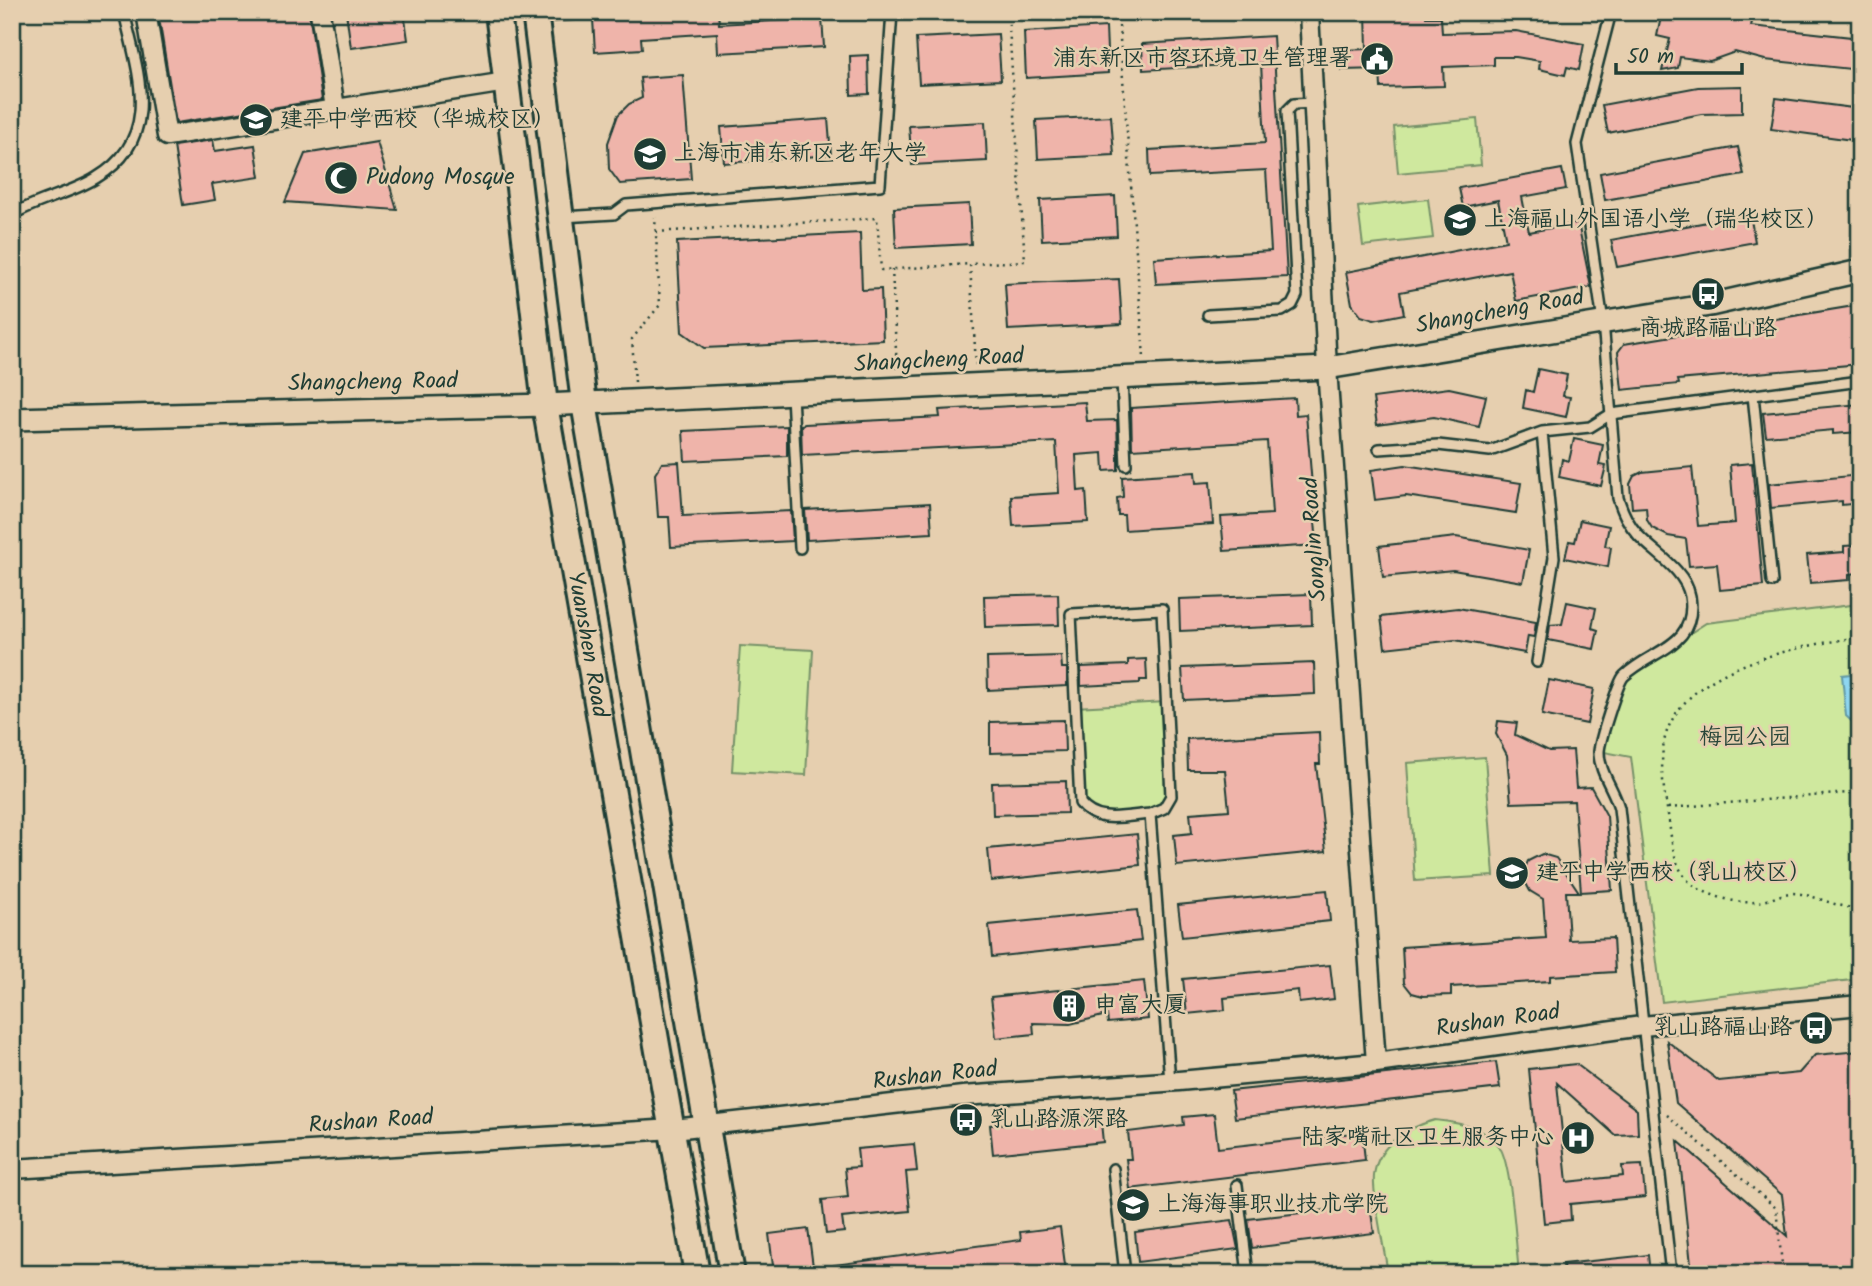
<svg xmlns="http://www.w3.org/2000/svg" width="1872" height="1286" font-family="Kalam,'LXGW WenKai TC',sans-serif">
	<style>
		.green { fill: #cfe89e; stroke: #779269; stroke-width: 2 }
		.water { fill: #8ed6f0; stroke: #6299a5; stroke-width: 2 }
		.building { fill: #efb4aa; stroke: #1f3d34; stroke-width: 2 }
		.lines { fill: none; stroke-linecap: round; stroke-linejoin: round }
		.service-casing { stroke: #1f3d34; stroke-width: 14 }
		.minor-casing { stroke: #1f3d34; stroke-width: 23 }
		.tertiary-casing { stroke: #1f3d34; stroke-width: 26 }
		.secondary-casing { stroke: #1f3d34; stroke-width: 30 }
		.path { stroke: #1f3d34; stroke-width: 2.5; stroke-dasharray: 2 5; stroke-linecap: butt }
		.service { stroke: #e6cfaf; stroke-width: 9 }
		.minor { stroke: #e6cfaf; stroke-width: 18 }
		.tertiary { stroke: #e6cfaf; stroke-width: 21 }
		.secondary { stroke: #e6cfaf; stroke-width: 24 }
		.labels { text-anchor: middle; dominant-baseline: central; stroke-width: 5; stroke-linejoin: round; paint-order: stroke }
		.poi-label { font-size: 23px; fill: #1f3d34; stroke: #e6cfaf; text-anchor: start }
		.street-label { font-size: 23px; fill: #1f3d34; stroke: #e6cfaf }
		.park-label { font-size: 23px; fill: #284639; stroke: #e6cfaf }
	</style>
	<rect width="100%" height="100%" fill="#e6cfaf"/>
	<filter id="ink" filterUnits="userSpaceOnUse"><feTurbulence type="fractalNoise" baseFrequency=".0143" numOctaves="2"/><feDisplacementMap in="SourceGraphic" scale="14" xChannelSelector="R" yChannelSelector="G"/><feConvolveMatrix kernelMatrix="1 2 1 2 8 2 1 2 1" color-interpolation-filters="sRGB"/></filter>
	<g filter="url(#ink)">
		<path class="green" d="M 1477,119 L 1481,165 L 1398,173 L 1394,127 Z
			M 1428,199 L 1433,238 L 1363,246 L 1358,207 Z
			M 1860,604 L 1860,979 L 1662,1002 L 1631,757 L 1599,751 L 1621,678 L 1706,623 Z
			M 740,646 L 813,650 L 806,775 L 732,771 Z
			M 1166,702 L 1171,796 L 1164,808 L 1100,818 L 1080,803 L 1075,707 Z
			M 1485,757 L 1494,876 L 1415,881 L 1407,763 Z
			M 1435,1120 C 1455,1122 1486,1127 1499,1146 C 1512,1164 1516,1247 1519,1274 L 1388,1274 C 1385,1251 1372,1196 1374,1176 C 1377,1144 1409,1127 1435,1120 Z"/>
		<path class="water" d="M 1860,673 L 1860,729 L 1846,716 L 1842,675 Z"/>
		<path class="building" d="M 158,12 L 309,12 L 322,100 L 176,123 Z
			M 346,12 L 404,12 L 408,40 L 351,48 Z
			M 666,12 L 718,12 L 719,24 L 822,18 L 824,47 L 718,53 L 717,33 L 641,38 L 642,49 L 595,52 L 593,19 L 605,16 Z
			M 1366,12 L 1426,12 L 1426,17 L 1441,17 L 1442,33 L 1516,31 L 1584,44 L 1579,70 L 1567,67 L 1565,75 L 1539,69 L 1540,61 L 1516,57 L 1494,57 L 1494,65 L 1443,67 L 1444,86 L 1381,88 L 1380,69 L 1342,70 L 1342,50 L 1367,49 Z
			M 1662,12 L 1704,16 L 1704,12 L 1727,12 L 1753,18 L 1751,26 L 1860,38 L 1860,70 L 1765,60 L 1735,52 L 1710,61 L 1680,57 L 1678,68 L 1662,71 L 1670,39 L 1657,36 Z
			M 1106,27 L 1108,73 L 1026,78 L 1024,32 Z
			M 998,34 L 1001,80 L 919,84 L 916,38 Z
			M 1273,36 L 1287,277 L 1156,284 L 1154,258 L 1271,251 L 1266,170 L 1150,176 L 1149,150 L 1265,143 L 1261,63 L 1143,70 L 1142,44 Z
			M 868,55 L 869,94 L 851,95 L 850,56 Z
			M 683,75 L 691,179 L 620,184 L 609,169 L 608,143 L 618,115 L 629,104 L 642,98 L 640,78 Z
			M 1742,86 L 1742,113 L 1701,114 L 1608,133 L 1602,105 L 1698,87 Z
			M 1776,98 L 1860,109 L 1860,141 L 1771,129 Z
			M 1111,116 L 1114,155 L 1038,159 L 1036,120 Z
			M 828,119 L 831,155 L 724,163 L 721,127 Z
			M 985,122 L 987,161 L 912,165 L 909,126 Z
			M 213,140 L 215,151 L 255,145 L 260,177 L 212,184 L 215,200 L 183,205 L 174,146 Z
			M 377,142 L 397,210 L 285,202 L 305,154 Z
			M 1738,147 L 1744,175 L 1605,200 L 1600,173 Z
			M 1562,169 L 1566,189 L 1522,197 L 1529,232 L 1578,223 L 1591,287 L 1516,301 L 1510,271 L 1400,292 L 1404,314 L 1374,320 L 1361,316 L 1352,304 L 1346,272 L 1506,241 L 1498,200 L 1463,207 L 1459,188 Z
			M 1115,196 L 1117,236 L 1042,240 L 1040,200 Z
			M 969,204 L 971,244 L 896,248 L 894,208 Z
			M 1750,214 L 1755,242 L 1617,267 L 1611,240 Z
			M 860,233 L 862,290 L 881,289 L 883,340 L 704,348 L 682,332 L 677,242 Z
			M 1119,279 L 1122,324 L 1008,330 L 1005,284 Z
			M 1860,305 L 1860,364 L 1678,380 L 1679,384 L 1622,390 L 1618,352 L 1624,344 Z
			M 1538,369 L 1567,375 L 1563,396 L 1570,397 L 1566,417 L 1523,408 L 1526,390 L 1533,392 Z
			M 1449,388 L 1486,396 L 1479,427 L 1434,417 L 1377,425 L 1373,398 Z
			M 1295,398 L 1296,415 L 1306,414 L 1317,545 L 1224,551 L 1221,517 L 1272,514 L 1267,441 L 1132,449 L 1131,408 Z
			M 1085,402 L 1087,421 L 1117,420 L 1118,450 L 1118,470 L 1104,471 L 1103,453 L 1076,455 L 1078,491 L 1086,490 L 1088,522 L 1013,526 L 1011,496 L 1059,493 L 1056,442 L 802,455 L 801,425 L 805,424 L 940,417 L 939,410 Z
			M 1860,404 L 1860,432 L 1833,434 L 1833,430 L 1766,436 L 1763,413 Z
			M 787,426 L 787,456 L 685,461 L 683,431 Z
			M 1574,439 L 1603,445 L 1599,465 L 1606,466 L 1601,486 L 1559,477 L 1562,459 L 1569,461 Z
			M 679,462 L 683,516 L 791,511 L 793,541 L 671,547 L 669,517 L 658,517 L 655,474 L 662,463 Z
			M 1752,463 L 1763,586 L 1720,590 L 1717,564 L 1689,566 L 1686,539 L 1668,536 L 1652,528 L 1647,520 L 1646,507 L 1632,508 L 1630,484 L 1634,476 L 1642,472 L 1692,467 L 1698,526 L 1735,523 L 1730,465 Z
			M 1405,465 L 1521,483 L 1516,513 L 1406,496 L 1375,500 L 1371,470 Z
			M 1195,472 L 1196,483 L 1210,482 L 1213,524 L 1125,530 L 1124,515 L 1118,515 L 1117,498 L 1123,497 L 1122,477 Z
			M 1860,475 L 1860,503 L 1842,505 L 1842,501 L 1771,508 L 1769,484 Z
			M 930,503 L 932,533 L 807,540 L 805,510 Z
			M 1580,520 L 1609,526 L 1605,546 L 1611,547 L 1608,567 L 1565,558 L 1569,541 L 1575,542 Z
			M 1456,537 L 1529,550 L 1523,582 L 1453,570 L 1383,577 L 1379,546 Z
			M 1860,545 L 1860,573 L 1849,574 L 1849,580 L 1810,583 L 1807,555 L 1844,552 L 1844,546 Z
			M 1058,594 L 1059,625 L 985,627 L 984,596 Z
			M 1311,594 L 1312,625 L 1180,631 L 1179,599 Z
			M 1567,602 L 1596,608 L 1592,628 L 1598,630 L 1594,649 L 1548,640 L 1550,625 L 1562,624 Z
			M 1458,608 L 1536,622 L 1534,637 L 1528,636 L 1525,653 L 1455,640 L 1385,648 L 1381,617 Z
			M 1061,656 L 1062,668 L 1067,668 L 1067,686 L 988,690 L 987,658 Z
			M 1146,659 L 1147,680 L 1140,680 L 1140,683 L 1081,686 L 1081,667 L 1128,665 L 1128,660 Z
			M 1314,663 L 1315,694 L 1184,700 L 1182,668 Z
			M 1549,680 L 1594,689 L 1587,724 L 1542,715 Z
			M 1064,720 L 1065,751 L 990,753 L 990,722 Z
			M 1498,721 L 1517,723 L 1515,735 L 1549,751 L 1573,750 L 1576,788 L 1591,787 L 1607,816 L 1612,890 L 1581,892 L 1574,801 L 1511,803 L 1507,755 L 1496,734 Z
			M 1319,732 L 1320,764 L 1316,764 L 1326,851 L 1177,866 L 1174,835 L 1192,833 L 1190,813 L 1229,810 L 1225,770 L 1188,770 L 1187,739 Z
			M 1066,781 L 1067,813 L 993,815 L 992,783 Z
			M 1137,834 L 1140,865 L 991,881 L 988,849 Z
			M 1542,854 L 1556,858 L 1579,892 L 1566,892 L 1569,940 L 1613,938 L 1615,972 L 1550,976 L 1550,981 L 1451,987 L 1451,995 L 1423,996 L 1412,993 L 1404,983 L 1402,947 L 1546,938 L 1543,899 L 1530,891 L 1522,876 L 1528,861 Z
			M 1327,890 L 1330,921 L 1182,937 L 1178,905 Z
			M 1137,910 L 1141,941 L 992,957 L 989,925 Z
			M 1330,965 L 1334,999 L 1299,1003 L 1298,990 L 1224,998 L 1225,1010 L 1187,1014 L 1183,979 Z
			M 1144,981 L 1148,1019 L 1108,1023 L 1107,1015 L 1070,1024 L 1033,1023 L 1034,1034 L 996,1038 L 991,997 Z
			M 1667,1041 L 1719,1081 L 1799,1073 L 1815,1055 L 1860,1051 L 1860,1274 L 1692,1274 L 1678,1141 L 1787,1236 L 1782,1195 L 1676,1103 Z
			M 1496,1062 L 1500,1088 L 1235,1118 L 1231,1091 Z
			M 1576,1064 L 1637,1110 L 1638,1134 L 1615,1135 L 1557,1083 L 1567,1182 L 1623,1176 L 1622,1166 L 1642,1165 L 1645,1197 L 1570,1204 L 1571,1220 L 1544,1223 L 1529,1069 Z
			M 1100,1113 L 1103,1142 L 993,1154 L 990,1125 Z
			M 1214,1114 L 1218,1148 L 1362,1132 L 1365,1160 L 1130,1189 L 1126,1159 L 1131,1159 L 1128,1132 L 1184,1125 L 1183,1117 Z
			M 914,1144 L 917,1171 L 906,1172 L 910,1211 L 842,1218 L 844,1232 L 826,1234 L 822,1200 L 848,1197 L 845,1168 L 859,1167 L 857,1149 Z
			M 1370,1205 L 1374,1233 L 1252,1248 L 1248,1219 Z
			M 1232,1220 L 1238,1249 L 1138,1262 L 1135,1232 Z
			M 1060,1227 L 1066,1272 L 835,1274 L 834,1265 L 1021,1240 L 1020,1232 Z
			M 808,1229 L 814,1274 L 774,1274 L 769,1234 Z
			M 1648,1255 L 1650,1274 L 1564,1274 L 1563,1264 Z"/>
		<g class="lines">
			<g class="service-casing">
				<path id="service" d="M 1611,12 L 1577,144 L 1603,322 L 1618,498 C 1623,513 1628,524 1639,536 C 1656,554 1685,570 1690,596 C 1698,647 1652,649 1624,676 C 1618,682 1599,743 1599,752 C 1599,772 1614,789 1619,808 L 1671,1274
					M 538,17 L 599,12
					M 12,215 C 38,199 70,194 96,178 C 163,138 138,73 124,12
					M 562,217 L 614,214 L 626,205 L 880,185 L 892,12
					M 1208,315 L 1282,311 L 1292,305 L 1297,295 L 1287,111 L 1294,104 L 1314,103
					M 1122,379 L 1126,465
					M 792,395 L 800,548
					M 1753,395 L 1772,582
					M 1379,449 L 1438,445 L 1490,451 L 1542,432
					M 1537,662 L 1554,557 L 1542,432 L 1590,427 L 1611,414 L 1860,381
					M 1150,814 C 1125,816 1097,825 1080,803 L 1071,614 L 1162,609 L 1171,796 L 1164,808 L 1150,814 L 1170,1082
					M 1113,1169 L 1125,1274
					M 1237,1185 L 1248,1274"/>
			</g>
			<g class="minor-casing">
				<path id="minor" d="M 146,12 L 167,136 L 506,82
					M 320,12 L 335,108
					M 1309,12 L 1327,368 L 1376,1063
					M 12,1169 L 674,1129 L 963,1096 L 1179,1081 L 1376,1063 L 1642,1026 L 1860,1005"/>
			</g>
			<g class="tertiary-casing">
				<path id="tertiary" d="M 12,419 L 545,405 L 1327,368 L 1710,305 L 1860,271"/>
			</g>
			<g class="secondary-casing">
				<g id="secondary">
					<path id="s1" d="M 498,12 L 545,405 L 697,1274"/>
					<path d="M 535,12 L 584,403 L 732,1274"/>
				</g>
			</g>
			<path class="path" d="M 1118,12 L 1144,358
				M 656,232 L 877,218 L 881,270 L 970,264
				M 892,269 L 897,371
				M 976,365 L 970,264 L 1025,261 L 1008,12
				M 635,382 L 632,339 L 660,305 L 655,217
				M 1860,637 C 1798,646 1679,667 1664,742 C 1659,768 1665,795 1669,821 C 1672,846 1675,878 1701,890 C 1720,899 1742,905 1763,901 C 1774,899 1781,893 1793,893 C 1815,894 1834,908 1860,908
				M 1668,808 L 1860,792
				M 1667,1115 L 1776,1208 L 1783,1274"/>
			<use href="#service" class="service"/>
			<use href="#minor" class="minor"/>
			<use href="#tertiary" class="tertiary"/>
			<use href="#secondary" class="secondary"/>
		</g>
	</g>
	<defs>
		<g id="civic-disc" transform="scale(1.75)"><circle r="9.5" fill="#1f3d34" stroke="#e6cfaf"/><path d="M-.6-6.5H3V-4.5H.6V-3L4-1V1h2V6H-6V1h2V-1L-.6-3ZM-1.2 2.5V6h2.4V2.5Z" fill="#fff"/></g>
		<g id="school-disc" transform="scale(1.75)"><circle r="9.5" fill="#1f3d34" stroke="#e6cfaf"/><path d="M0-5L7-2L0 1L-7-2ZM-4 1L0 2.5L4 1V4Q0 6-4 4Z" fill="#fff"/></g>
		<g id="university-disc" transform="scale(1.75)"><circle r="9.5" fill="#1f3d34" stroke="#e6cfaf"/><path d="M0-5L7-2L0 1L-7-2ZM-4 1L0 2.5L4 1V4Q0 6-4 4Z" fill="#fff"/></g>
		<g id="mosque-disc" transform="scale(1.75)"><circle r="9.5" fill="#1f3d34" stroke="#e6cfaf"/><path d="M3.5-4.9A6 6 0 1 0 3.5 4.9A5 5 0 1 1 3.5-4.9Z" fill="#fff"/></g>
		<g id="bus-disc" transform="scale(1.75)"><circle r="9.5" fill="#1f3d34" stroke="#e6cfaf"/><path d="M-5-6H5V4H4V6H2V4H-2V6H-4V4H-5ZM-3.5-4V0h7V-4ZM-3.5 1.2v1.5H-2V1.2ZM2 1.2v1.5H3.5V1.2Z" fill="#fff"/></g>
		<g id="building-disc" transform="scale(1.75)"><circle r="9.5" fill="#1f3d34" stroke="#e6cfaf"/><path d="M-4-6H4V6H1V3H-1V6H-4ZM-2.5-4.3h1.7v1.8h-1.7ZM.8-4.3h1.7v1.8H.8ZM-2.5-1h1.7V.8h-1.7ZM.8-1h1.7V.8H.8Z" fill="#fff"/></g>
		<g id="hospital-disc" transform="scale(1.75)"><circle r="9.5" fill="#1f3d34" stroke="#e6cfaf"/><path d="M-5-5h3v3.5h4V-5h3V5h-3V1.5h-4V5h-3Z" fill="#fff"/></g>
	</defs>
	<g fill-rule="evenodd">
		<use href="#civic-disc" x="1377" y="59"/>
		<use href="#school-disc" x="256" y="120"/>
		<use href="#university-disc" x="650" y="154"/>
		<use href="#mosque-disc" x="341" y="178"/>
		<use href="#school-disc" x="1460" y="220"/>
		<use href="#bus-disc" x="1708" y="294"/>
		<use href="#school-disc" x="1512" y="873"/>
		<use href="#building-disc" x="1069" y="1006"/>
		<use href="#bus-disc" x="1816" y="1028"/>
		<use href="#bus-disc" x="966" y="1120"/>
		<use href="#hospital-disc" x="1578" y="1138"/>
		<use href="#university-disc" x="1133" y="1205"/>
	</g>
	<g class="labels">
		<g class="poi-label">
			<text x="1352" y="59" text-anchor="end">浦东新区市容环境卫生管理署</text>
			<text x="280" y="120">建平中学西校（华城校区）</text>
			<text x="674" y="154">上海市浦东新区老年大学</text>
			<text x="366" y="178">Pudong Mosque</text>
			<text x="1484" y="220">上海福山外国语小学（瑞华校区）</text>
			<text x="1708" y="329" text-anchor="middle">商城路福山路</text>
			<text x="1536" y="873">建平中学西校（乳山校区）</text>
			<text x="1094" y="1006">申富大厦</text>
			<text x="1792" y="1028" text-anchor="end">乳山路福山路</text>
			<text x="990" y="1120">乳山路源深路</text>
			<text x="1554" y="1138" text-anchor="end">陆家嘴社区卫生服务中心</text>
			<text x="1158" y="1205">上海海事职业技术学院</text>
		</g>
		<g class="street-label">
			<text transform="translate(1500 312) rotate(-10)">Shangcheng Road</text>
			<text transform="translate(939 361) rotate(-3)">Shangcheng Road</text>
			<text transform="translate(373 383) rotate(-1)">Shangcheng Road</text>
			<text transform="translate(1315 539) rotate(-94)">Songlin Road</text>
			<text stroke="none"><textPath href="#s1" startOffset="639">Yuanshen Road</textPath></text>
			<text transform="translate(1498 1021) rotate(-8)">Rushan Road</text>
			<text transform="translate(935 1076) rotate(-6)">Rushan Road</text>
			<text transform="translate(371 1122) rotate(-4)">Rushan Road</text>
		</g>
		<g class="park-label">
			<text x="1745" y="738">梅园公园</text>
		</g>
	</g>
	<rect width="1872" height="1286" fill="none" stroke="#e6cfaf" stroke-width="42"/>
	<rect x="21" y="21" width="1830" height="1244" fill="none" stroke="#1f3d34" stroke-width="2.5" filter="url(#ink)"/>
	<path d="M1616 63v10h126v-10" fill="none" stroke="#1f3d34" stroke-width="3.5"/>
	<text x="1627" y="63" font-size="21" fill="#1f3d34" stroke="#e6cfaf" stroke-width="5" paint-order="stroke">50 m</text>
</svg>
